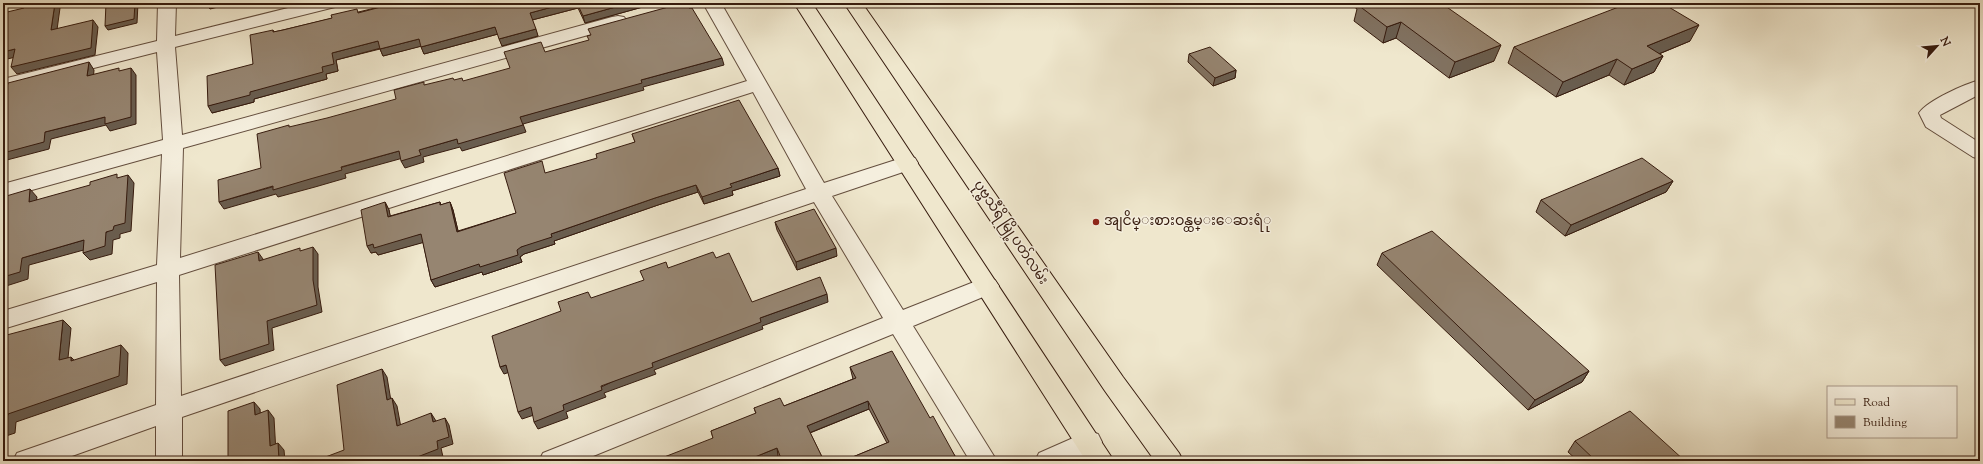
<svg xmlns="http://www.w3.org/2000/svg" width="1983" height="464" font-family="'Sorts Mill Goudy','Noto Sans Myanmar',serif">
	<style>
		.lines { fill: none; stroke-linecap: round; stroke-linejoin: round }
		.minor-casing { stroke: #644e3e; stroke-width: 2 }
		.primary-casing { stroke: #361b0e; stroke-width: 2 }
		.minor { fill: #f5efde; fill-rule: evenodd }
		.primary { fill: #efe7cd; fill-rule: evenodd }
		.wall { fill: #817261; stroke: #361b0e }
		.shaded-wall { fill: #695d4f; stroke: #361b0e }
		.building { fill: #968571; stroke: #361b0e }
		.poi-dot { fill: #8f2418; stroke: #f5efde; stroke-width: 1.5 }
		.labels { text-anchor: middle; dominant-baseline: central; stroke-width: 3; stroke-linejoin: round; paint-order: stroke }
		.poi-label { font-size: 14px; fill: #361b0e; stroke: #f5efde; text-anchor: start }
		.street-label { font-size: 14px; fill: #361b0e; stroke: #f5efde }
	</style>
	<rect width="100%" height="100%" fill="#efe7cd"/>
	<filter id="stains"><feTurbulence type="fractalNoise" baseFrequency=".005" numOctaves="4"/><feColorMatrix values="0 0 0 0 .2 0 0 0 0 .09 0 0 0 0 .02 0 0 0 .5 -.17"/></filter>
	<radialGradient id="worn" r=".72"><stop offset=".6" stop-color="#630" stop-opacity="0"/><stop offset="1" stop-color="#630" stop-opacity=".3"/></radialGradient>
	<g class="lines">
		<g class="minor-casing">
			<path id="minor" d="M 158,3 L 176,3 L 175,36 L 308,3 L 338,3 L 335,7 L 175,47 L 182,135 L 612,17 L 618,16 L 624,17 L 627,21 L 624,25 L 183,148 L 180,258 L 747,81 L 703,3 L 721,3 L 824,183 L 908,156 L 915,158 L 918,163 L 915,168 L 832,196 L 903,310 L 979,280 L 987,277 L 995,280 L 999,286 L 995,292 L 913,326 L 997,461 L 970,461 L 893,334 L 581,461 L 539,461 L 543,453 L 883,318 L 814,202 L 182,417 L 182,461 L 156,461 L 156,426 L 58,461 L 13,461 L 17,453 L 156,405 L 157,282 L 3,329 L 3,311 L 157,265 L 162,154 L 3,198 L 3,184 L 163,140 L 157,52 L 3,91 L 3,79 L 157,41 ZM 753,92 L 806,189 L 181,396 L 179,275 Z
				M 1980,80 L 1980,94 L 1940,115 L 1941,118 L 1980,143 L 1980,159 L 1973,157 L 1926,127 L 1919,113 C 1928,100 1965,84 1980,80 Z
				M 1089,431 L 1098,434 L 1102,442 C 1091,464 1057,461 1035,461 L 1039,453 Z"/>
		</g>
		<g class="primary-casing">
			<path id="primary" d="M 794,3 L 812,3 L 1114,461 L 1086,461 Z
				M 844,3 L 862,3 L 1123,377 L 1179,453 L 1183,461 L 1155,461 L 1105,391 Z"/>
		</g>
		<use href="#minor" class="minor"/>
		<use href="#primary" class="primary"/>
	</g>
	<path class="wall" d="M 396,3 L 657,3 L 585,23 L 578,8 L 532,20 L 538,36 L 502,46 L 498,34 L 424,54 L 421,46 L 383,56 L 380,49 L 336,60 L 338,71 L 326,74 L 327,79 L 254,99 L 254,102 L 212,113 L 253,64 L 273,30 L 274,32 L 283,30 Z
		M 1349,3 L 1441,3 L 1494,61 L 1449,78 L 1396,38 L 1383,43 L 1354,21 L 1357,9 Z
		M 1690,41 L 1659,54 L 1663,56 L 1654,72 L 1624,85 L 1609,75 L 1556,97 L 1508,63 L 1514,47 Z
		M 1189,54 L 1236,70 L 1235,78 L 1213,86 L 1188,62 Z
		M 632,134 L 778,168 L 780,176 L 732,191 L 733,195 L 704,204 L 698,192 L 658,205 L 554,241 L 555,244 L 524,254 L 520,257 L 522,262 L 483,275 L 482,272 L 435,287 L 431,280 L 423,242 L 378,255 L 376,252 L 371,253 L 385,202 L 389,210 L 390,216 L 440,202 L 441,205 L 450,202 L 453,210 L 458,231 L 516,213 L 597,158 L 635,142 Z
		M 1673,181 L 1666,192 L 1565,236 L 1536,212 L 1541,200 Z
		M 775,222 L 837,256 L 797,270 L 777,230 Z
		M 1382,253 L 1589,371 L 1582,382 L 1528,410 L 1377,265 Z
		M 850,367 L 930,418 L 955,456 L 956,461 L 843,461 L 887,443 L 869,409 L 810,433 L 824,461 L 781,461 L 778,456 L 713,438 L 711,431 L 756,414 L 754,408 L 784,406 L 853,379 Z
		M 1575,441 L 1685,461 L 1578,461 L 1568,452 Z"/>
	<path class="shaded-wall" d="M 55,3 L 56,3 L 60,8 L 56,37 L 51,30 Z
		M 135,3 L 138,3 L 137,23 L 108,30 L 105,26 Z
		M 214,3 L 234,3 L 210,9 L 207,5 Z
		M 567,3 L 577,3 L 578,8 L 532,20 L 530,13 Z
		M 630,3 L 657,3 L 585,23 L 583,16 Z
		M 93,20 L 98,27 L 95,55 L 17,74 L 11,67 Z
		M 1401,22 L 1396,38 L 1383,43 L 1387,27 Z
		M 1699,25 L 1690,41 L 1639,62 L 1647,46 Z
		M 495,27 L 498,34 L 424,54 L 421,47 Z
		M 536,29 L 538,36 L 502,46 L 499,39 Z
		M 419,39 L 422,46 L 383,56 L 380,49 Z
		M 378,41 L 381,48 L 336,60 L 338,71 L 326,74 L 327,79 L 254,99 L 254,102 L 212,113 L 208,106 L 322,67 L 332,53 Z
		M 1501,45 L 1494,61 L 1449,78 L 1455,62 Z
		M 15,49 L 20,56 L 3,60 L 3,52 Z
		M 1663,56 L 1654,72 L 1624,85 L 1632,69 Z
		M 722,58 L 724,65 L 643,87 L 644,90 L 523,124 L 526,132 L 462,151 L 460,147 L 423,157 L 424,162 L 405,168 L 401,161 L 419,150 L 457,139 L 520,117 L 641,80 Z
		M 1617,59 L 1609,75 L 1556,97 L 1563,82 Z
		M 89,62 L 94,70 L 93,83 L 87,76 Z
		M 131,68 L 136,75 L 136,124 L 110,131 L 106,125 L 51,139 L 49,149 L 3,161 L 3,153 L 45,132 L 105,117 Z
		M 1236,70 L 1235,78 L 1213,86 L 1215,78 Z
		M 399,151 L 403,158 L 345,174 L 346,178 L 315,187 L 278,197 L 276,194 L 224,209 L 219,202 Z
		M 778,168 L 780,176 L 732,191 L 733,195 L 704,204 L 702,197 L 730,184 Z
		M 128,175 L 134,183 L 131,231 L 120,234 L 120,238 L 113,240 L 112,254 L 90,260 L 83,253 L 114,226 Z
		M 1673,181 L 1666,192 L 1565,236 L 1571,225 Z
		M 696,185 L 698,192 L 658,205 L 554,241 L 555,244 L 524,254 L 520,257 L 522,262 L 483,275 L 482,272 L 435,287 L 431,280 L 521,247 L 551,234 L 655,198 Z
		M 30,189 L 37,197 L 35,209 L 29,202 Z
		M 385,202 L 389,210 L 392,224 L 388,217 Z
		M 450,202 L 453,210 L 460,239 L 457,232 Z
		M 421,234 L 425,242 L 378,255 L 376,252 L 371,253 L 367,246 L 373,244 Z
		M 84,240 L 91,248 L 29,265 L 28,279 L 3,287 L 3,277 L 22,258 Z
		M 313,247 L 318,254 L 318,287 L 322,312 L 272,328 L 274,350 L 225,366 L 220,360 L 267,321 Z
		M 836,248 L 837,256 L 797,270 L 796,262 Z
		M 258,252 L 263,259 L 264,268 L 259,261 Z
		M 827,294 L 828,302 L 762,326 L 763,329 L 654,370 L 656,374 L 604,393 L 606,397 L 566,412 L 568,418 L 538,429 L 534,422 L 563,405 L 652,363 L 760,318 Z
		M 63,320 L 71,328 L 67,368 L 59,360 Z
		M 121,345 L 128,353 L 127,384 L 16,422 L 15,433 L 3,437 L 3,426 L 8,414 Z
		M 71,357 L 79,365 L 71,361 Z
		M 506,365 L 510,372 L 504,374 L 500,367 Z
		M 382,369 L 387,377 L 392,407 L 387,400 Z
		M 1589,371 L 1582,382 L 1528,410 L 1535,400 Z
		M 392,398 L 397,406 L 402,433 L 397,426 Z
		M 868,401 L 869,409 L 809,433 L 807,426 Z
		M 254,402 L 260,409 L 261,422 L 255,415 Z
		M 531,407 L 534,415 L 522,419 L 518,412 Z
		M 268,410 L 274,418 L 276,453 L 270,446 Z
		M 431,413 L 436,421 L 433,422 Z
		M 445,418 L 449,425 L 453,444 L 441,448 L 443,457 L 431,461 L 407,461 L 437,441 Z
		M 278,443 L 284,450 L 285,461 L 279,461 Z
		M 777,448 L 778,456 L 765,461 L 745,461 Z
		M 955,456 L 956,461 L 944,461 Z"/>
	<path class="building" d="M 25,3 L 45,3 L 45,4 L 48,3 L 55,3 L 51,30 L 93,20 L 91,48 L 11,67 L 15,49 L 3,52 L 3,13 L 24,8 Z
		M 106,3 L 135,3 L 134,19 L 105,26 Z
		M 207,3 L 214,3 L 207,5 Z
		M 396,3 L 567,3 L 530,13 L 536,29 L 499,39 L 495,27 L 421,47 L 419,39 L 380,49 L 378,41 L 332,53 L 334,64 L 322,67 L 323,72 L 250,92 L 250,95 L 208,106 L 207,76 L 253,64 L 250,35 L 273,30 L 273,32 L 283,30 L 332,18 L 331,15 L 357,9 L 358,13 Z
		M 577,3 L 630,3 L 583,16 Z
		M 683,3 L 686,3 L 689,8 L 692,8 L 722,58 L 641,80 L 642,83 L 520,117 L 523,125 L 458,144 L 457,139 L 419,150 L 421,155 L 401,161 L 399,151 L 341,167 L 342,170 L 310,179 L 273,190 L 273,186 L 219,202 L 218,180 L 261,168 L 257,134 L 289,125 L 289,127 L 327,118 L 396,99 L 394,90 L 424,82 L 424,85 L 453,78 L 454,80 L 462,78 L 463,81 L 510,68 L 504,52 L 541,42 L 545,52 L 589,40 L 587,36 L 591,35 L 588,29 Z
		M 1364,3 L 1441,3 L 1501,45 L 1455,62 L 1401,22 L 1387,27 L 1358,5 Z
		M 1629,3 L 1662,3 L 1699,25 L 1647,46 L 1663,56 L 1632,69 L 1617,59 L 1563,82 L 1514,47 Z
		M 1210,47 L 1236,70 L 1215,78 L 1189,54 Z
		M 89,62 L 87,76 L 119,68 L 119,71 L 131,68 L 131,117 L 105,124 L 105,117 L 45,132 L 44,142 L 3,153 L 3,99 L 5,98 L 8,83 Z
		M 739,100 L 778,168 L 730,184 L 732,187 L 702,197 L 696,185 L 655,198 L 551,234 L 552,237 L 521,247 L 517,250 L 518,255 L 480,267 L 479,264 L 431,280 L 421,234 L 374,248 L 373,244 L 367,246 L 361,210 L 385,202 L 388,217 L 440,202 L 440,205 L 450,202 L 457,232 L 516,213 L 504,173 L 542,161 L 545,173 L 597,158 L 596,154 L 635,142 L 632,134 Z
		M 1642,158 L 1673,181 L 1571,225 L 1541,200 Z
		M 117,174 L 117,178 L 128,175 L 125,223 L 114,226 L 113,230 L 106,232 L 105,246 L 83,253 L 84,240 L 22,258 L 20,272 L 3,277 L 3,197 L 30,189 L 29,202 L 90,185 L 90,182 Z
		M 814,209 L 836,248 L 796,262 L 775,222 Z
		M 1432,231 L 1589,371 L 1535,400 L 1382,253 Z
		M 313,247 L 313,280 L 317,305 L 267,321 L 269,344 L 220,360 L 215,265 L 258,252 L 259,261 L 300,248 L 300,251 Z
		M 713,252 L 716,258 L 729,253 L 752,302 L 820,277 L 827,294 L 760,318 L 761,322 L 652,363 L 653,367 L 601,386 L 602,390 L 563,405 L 564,410 L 534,422 L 531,407 L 518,412 L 506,365 L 500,367 L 492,336 L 561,311 L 558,302 L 588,292 L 591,298 L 644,280 L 640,271 L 666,262 L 668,268 Z
		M 63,320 L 59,360 L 71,357 L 71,361 L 121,345 L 119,376 L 8,414 L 6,425 L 3,426 L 3,336 Z
		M 892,351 L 930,418 L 933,416 L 955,456 L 944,461 L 843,461 L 889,442 L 868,401 L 807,426 L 824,461 L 782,461 L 777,448 L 745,461 L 654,461 L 713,438 L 711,431 L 756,413 L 754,408 L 780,398 L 784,406 L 856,378 L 850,367 Z
		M 382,369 L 387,400 L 392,398 L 397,426 L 431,413 L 433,422 L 445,418 L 449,437 L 437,441 L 438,449 L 407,461 L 406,461 L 406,460 L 402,461 L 315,461 L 344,450 L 337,385 Z
		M 254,402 L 255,415 L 268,410 L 270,446 L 278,443 L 279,461 L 227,461 L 228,461 L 228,411 Z
		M 1630,411 L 1685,461 L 1596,461 L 1575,441 Z
		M 639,457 L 640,461 L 629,461 Z"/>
	<circle class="poi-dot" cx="1096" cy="222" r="4"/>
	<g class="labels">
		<g class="poi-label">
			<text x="1104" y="222">အျငိမ္းစားဝန္ထမ္းေဆးရံု</text>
		</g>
		<g class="street-label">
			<text transform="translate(1010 233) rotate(56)">ပုဗ္ဗသီရိ မြို့ပတ်လမ်း</text>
		</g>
	</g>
	<rect width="1983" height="464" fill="none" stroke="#efe7cd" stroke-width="16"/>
	<rect x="4" y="4" width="1975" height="456" fill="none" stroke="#361b0e" stroke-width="2"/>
	<rect x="8" y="8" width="1967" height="448" fill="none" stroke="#361b0e"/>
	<rect x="1827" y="386" width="130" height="52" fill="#f5efde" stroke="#a99a8b"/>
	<rect x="1835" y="399" width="20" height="6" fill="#efe7cd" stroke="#a99a8b"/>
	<text x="1863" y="406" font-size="12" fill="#361b0e">Road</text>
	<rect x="1835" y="416" width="20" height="12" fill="#968571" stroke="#a99a8b"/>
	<text x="1863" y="426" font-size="12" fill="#361b0e">Building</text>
	<g transform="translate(1937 46) rotate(63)" stroke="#f5efde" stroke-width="3" paint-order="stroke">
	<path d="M0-3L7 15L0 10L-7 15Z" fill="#361b0e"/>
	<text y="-6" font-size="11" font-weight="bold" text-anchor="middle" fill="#361b0e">N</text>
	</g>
	<rect width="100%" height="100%" filter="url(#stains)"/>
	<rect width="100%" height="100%" fill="url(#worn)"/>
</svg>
